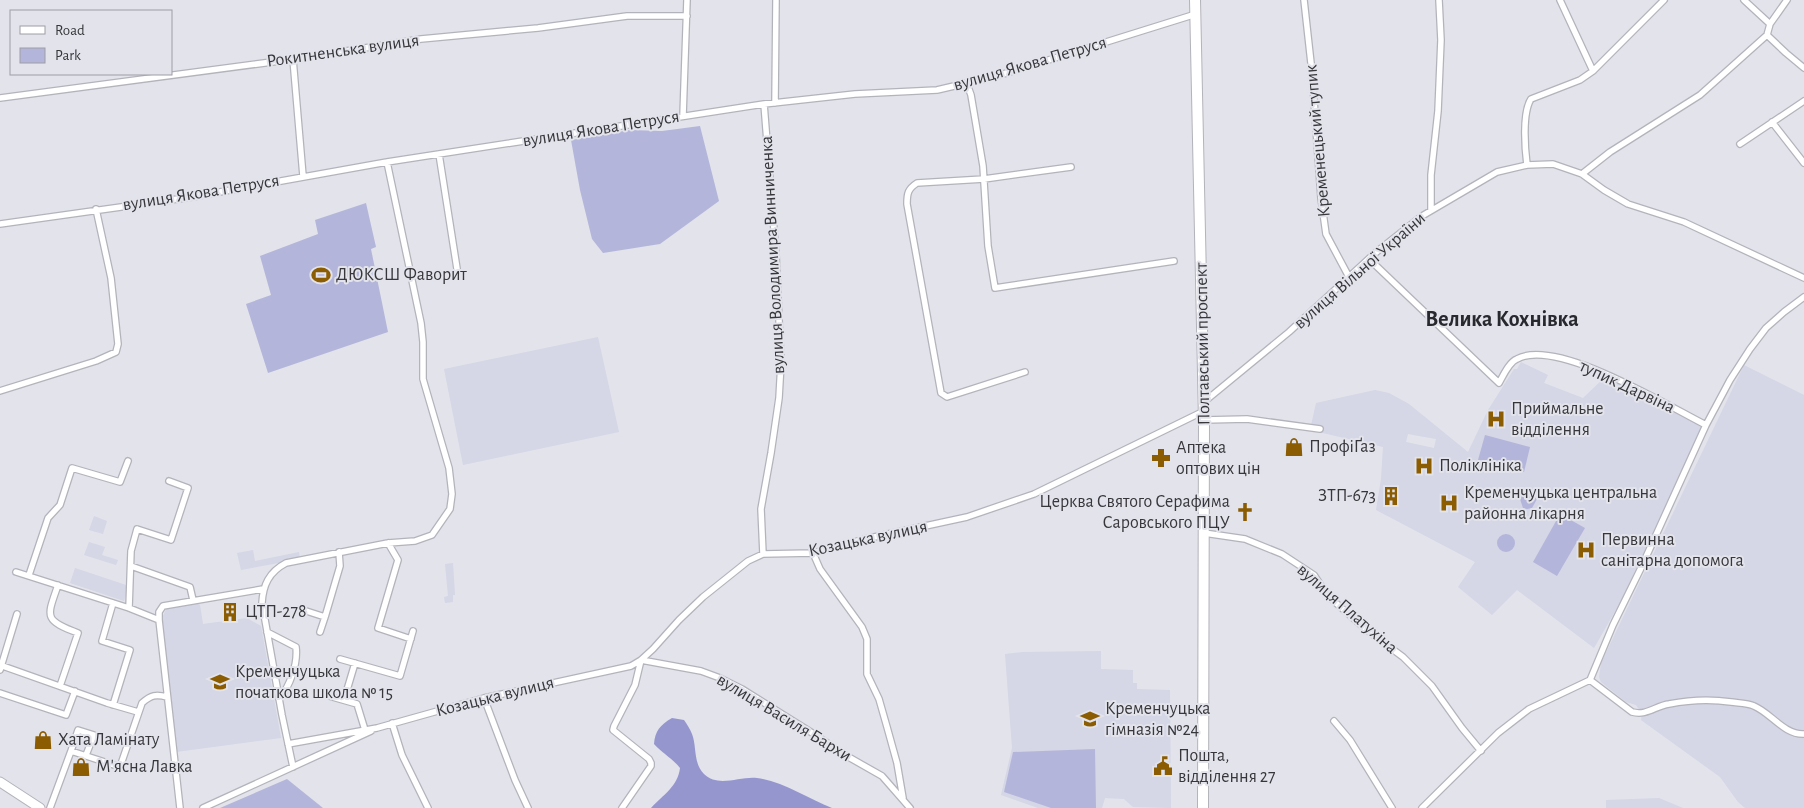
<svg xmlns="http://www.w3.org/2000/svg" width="1804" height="808" font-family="'Alegreya Sans',sans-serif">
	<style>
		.built { fill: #d5d6e6; fill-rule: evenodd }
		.green { fill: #b4b5da }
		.water { fill: #9696ce }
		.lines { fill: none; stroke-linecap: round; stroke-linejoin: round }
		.street-casing { stroke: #b3b3bb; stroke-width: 8 }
		.secondary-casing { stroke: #b3b3bb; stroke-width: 11 }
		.highway-casing { stroke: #b3b3bb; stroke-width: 12 }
		.street { stroke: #fff; stroke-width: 5.5 }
		.secondary { stroke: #fff; stroke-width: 9 }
		.highway { stroke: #fff; stroke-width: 10 }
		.labels { text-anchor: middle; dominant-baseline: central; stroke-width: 4; stroke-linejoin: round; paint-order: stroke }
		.street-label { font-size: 18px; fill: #37373b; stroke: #e2e3eb }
		.poi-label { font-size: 18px; fill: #37373b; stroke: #e2e3eb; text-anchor: start }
		.district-label { font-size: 22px; font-weight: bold; fill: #28292f; stroke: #e2e3eb }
	</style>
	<rect width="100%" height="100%" fill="#e2e3eb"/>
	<path class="built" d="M 598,337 L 619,432 L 463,465 L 444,369 Z
		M 1521,362 L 1548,375 L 1544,383 L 1583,398 L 1606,376 L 1615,385 L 1618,383 L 1623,389 L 1674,411 L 1702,426 L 1622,599 L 1594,648 L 1517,590 L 1492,615 L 1458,587 L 1475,562 L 1376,510 L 1381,479 L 1383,447 L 1310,430 L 1316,403 L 1375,390 L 1389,393 L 1409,404 L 1468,452 L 1488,410 L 1514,369 L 1517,369 ZM 1408,434 L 1436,439 L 1434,448 L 1406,442 Z
		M 1744,365 L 1804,395 L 1804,808 L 1745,808 L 1738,802 L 1720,777 L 1641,720 L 1642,714 L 1636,705 L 1626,702 L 1601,682 L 1599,677 L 1601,663 Z
		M 94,516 L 107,521 L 103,534 L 89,530 Z
		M 89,542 L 105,547 L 102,555 L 118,560 L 116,565 L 84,555 Z
		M 253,550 L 255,561 L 299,552 L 300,559 L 241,570 L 237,553 Z
		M 453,563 L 455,595 L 453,595 L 453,602 L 445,603 L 444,597 L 448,596 L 445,564 Z
		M 75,568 L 129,586 L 124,601 L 70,583 Z
		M 197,602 L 200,605 L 203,624 L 247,618 L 261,626 L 281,738 L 176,752 L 162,618 L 168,605 Z
		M 1101,651 L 1101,669 L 1133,670 L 1133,683 L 1137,683 L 1137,689 L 1170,690 L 1171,808 L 1133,807 L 1124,799 L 1105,798 L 1102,808 L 1038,808 L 1001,795 L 1012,748 L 1005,654 L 1023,652 Z
		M 1659,798 L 1683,808 L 1606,808 L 1606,800 Z"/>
	<path class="green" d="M 700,126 L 719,201 L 660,244 L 603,253 L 592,239 L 580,190 L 571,140 L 630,130 L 662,131 Z
		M 366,203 L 376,247 L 371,249 L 388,332 L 268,373 L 246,304 L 271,295 L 260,256 L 318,234 L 315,220 Z
		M 1485,435 L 1530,447 L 1524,472 L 1478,460 Z
		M 1523,490 L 1537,499 L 1532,508 L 1527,509 L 1523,508 L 1520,499 Z
		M 1560,514 L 1585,528 L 1557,576 L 1533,562 Z
		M1497 543a9 9 0 1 1 18 0a9 9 0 1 1-18 0Z
		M 1095,749 L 1096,808 L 1051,808 L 1004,792 L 1013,752 Z
		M 287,779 L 323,808 L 220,808 Z"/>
	<path class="water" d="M 672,718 L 684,720 C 687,724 690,729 692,734 C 697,747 693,763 704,774 C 718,788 740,776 757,778 C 782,781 809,799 832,808 L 651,808 C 663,795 678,786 680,768 C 672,758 662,753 654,744 C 655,731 660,725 672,718 Z"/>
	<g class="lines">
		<g class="street-casing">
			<path id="street" d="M 1304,0 L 1312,72 L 1321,198 L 1326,234 L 1349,277
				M 1560,0 L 1593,71
				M 1744,0 L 1770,24
				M 1767,35 L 1786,53 L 1804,68
				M 293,59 L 303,176
				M 967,84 L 971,95 L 983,166 L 988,246 L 995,288 L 1174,261
				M 0,98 L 302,58 L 421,39 L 538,28 L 627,16 L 687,16
				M 775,103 L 776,0
				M 683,116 L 687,0
				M 1772,122 L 1804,163
				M 1740,144 L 1804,101
				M 439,154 L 458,275
				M 1527,165 C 1525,149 1522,113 1531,99 L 1580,80 L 1593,71 L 1664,0
				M 1582,174 L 1610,152 L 1700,95 L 1767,35 L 1770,24 L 1787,0
				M 1431,210 L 1431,175 L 1438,111 L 1441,40 L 1439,0
				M 0,224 L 192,197 L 387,162 L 764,104 L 855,94 L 937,90 L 997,76 L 1196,14
				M 1369,259 L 1499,383 C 1503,376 1509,362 1517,359 C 1556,337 1668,406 1706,425
				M 1025,372 L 947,397 L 941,393 L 907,204 C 907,193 908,189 917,183 L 984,179 L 1071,167
				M 0,391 L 96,361 L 116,352 L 118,344 L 111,278 L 96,209
				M 1204,402 L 1289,332 L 1374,254 L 1422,216 L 1497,172 L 1527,165 L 1553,164 L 1582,174 L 1604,190 L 1628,204 L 1684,222 L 1804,278
				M 1204,420 L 1247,419 L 1320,429
				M 1204,533 L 1245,539 L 1282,554 L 1314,575 L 1328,596 L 1368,631 L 1403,657 L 1432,686 L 1462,728 L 1481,751
				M 388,543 L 398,560 L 378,628 L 411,639
				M 813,553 L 820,569 L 862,627 L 867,639 L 867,674 L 879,699 L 887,727 L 897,763 L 903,798
				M 763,554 L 761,509 L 771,453 L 779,398 L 781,363 L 776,255 L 764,104
				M 131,566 L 190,587 L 193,600
				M 16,572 L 129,608 L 159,620
				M 29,575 L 48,518 L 60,505 L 72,468 L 120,482 L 128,461
				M 58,585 C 47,617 43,620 78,633 L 60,686
				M 129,608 L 131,551 L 137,529 L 171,540 L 188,488 L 169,481
				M 300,609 L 325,617 L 340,566 L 339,552
				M 267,632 L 296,647 C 298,664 290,686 279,699
				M 320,632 L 325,617
				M 340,659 L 400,676 L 413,631
				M 0,665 L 107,703 L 138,712
				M 0,670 L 17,614
				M 1590,680 L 1613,625 L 1641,568 L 1706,425 L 1730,380 L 1750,349 L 1766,328 L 1784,312 L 1804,297
				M 1590,680 L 1632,712 C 1647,716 1655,706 1669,704 C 1689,700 1711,699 1731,702 C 1738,703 1748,703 1754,706 C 1771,713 1784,735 1804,734
				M 0,693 L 66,715 L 75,691
				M 322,694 L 357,704 L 365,730
				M 484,698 L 515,780 L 528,808
				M 344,700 L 355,663
				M 113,705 L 130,650 L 102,641 L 113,603
				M 1334,721 L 1350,740 L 1392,808
				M 392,723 L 402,755 L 428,808
				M 288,744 L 377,728 L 484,698 L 631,666 L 641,660 L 653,649 L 679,620 L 703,597 L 748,561 L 763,554 L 813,553 L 865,539 L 967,517 L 1034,494 L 1204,411
				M 71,751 L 78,730 L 94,735 L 86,755
				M 293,767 L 282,715 L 262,603 C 263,585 269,572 286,563 L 388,543 L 415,541 L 432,535 L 450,509 L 452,494 L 449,468 L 423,379 L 423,342 L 421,323 L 387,162
				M 50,808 L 71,751 L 120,767 L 142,703 C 151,695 156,694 167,697
				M 180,808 L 159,620 L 159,612 L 163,606 L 263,589
				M 203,808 L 371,731
				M 622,808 L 651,766 L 651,763 L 649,759 L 613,730 L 614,726 L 635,685 L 641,660 L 701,671 L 720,678 L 742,689 L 817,736 L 845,755 L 882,776 L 910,808
				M 1422,808 L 1498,733 L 1529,709 L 1590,680"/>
		</g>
		<g class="secondary-casing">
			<path id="secondary" d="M 0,782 L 40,808"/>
		</g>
		<g class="highway-casing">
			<path id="highway" d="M 1195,0 L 1204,420 L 1203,808"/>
		</g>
		<use href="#street" class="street"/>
		<use href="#secondary" class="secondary"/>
		<use href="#highway" class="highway"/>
	</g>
	<defs>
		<g id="stadium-bare" transform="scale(1.5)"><path d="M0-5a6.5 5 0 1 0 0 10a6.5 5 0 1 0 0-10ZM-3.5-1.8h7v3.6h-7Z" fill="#8b5c02" stroke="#e2e3eb" stroke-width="2.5" paint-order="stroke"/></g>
		<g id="hospital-bare" transform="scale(1.5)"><path d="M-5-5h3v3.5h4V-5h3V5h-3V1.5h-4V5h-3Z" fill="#8b5c02" stroke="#e2e3eb" stroke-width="2.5" paint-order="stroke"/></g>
		<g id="shop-bare" transform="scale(1.5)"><path d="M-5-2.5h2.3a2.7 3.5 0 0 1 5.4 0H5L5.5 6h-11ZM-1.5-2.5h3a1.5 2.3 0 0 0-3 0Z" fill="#8b5c02" stroke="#e2e3eb" stroke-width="2.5" paint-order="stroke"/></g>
		<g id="pharmacy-bare" transform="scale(1.5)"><path d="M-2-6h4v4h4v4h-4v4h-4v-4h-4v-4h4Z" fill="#8b5c02" stroke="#e2e3eb" stroke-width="2.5" paint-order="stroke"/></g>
		<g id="building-bare" transform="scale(1.5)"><path d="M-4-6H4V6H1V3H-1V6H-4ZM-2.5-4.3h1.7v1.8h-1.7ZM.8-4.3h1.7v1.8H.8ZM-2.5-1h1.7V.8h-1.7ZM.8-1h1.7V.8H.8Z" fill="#8b5c02" stroke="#e2e3eb" stroke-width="2.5" paint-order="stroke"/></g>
		<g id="church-bare" transform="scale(1.5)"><path d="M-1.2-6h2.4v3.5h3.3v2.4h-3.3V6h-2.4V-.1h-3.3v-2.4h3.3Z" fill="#8b5c02" stroke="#e2e3eb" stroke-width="2.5" paint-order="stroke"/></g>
		<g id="school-bare" transform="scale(1.5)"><path d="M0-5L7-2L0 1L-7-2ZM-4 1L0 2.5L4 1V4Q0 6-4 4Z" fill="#8b5c02" stroke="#e2e3eb" stroke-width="2.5" paint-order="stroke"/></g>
		<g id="civic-bare" transform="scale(1.5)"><path d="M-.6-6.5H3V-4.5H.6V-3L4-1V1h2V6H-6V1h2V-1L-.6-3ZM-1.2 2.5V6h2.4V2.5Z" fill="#8b5c02" stroke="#e2e3eb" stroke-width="2.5" paint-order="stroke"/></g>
	</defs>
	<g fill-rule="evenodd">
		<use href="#stadium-bare" x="321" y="275"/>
		<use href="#hospital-bare" x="1496" y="419"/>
		<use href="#shop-bare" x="1294" y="447"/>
		<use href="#pharmacy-bare" x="1161" y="458"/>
		<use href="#hospital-bare" x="1424" y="466"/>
		<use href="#building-bare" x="1391" y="496"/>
		<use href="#hospital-bare" x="1449" y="503"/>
		<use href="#church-bare" x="1245" y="512"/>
		<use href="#hospital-bare" x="1586" y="550"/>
		<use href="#building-bare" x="230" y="612"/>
		<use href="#school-bare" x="220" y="682"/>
		<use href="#school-bare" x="1090" y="719"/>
		<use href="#shop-bare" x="43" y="740"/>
		<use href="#civic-bare" x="1163" y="766"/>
		<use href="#shop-bare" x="81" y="767"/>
	</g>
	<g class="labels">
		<g class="street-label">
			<text transform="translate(343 51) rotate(-8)">Рокитненська вулиця</text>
			<text transform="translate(1030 64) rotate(-16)">вулиця Якова Петруся</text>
			<text transform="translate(601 129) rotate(-9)">вулиця Якова Петруся</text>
			<text transform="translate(1318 141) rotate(-95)">Кременецький тупик</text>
			<text transform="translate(201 193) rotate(-9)">вулиця Якова Петруся</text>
			<text transform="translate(773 255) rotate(-93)">вулиця Володимира Винниченка</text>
			<text transform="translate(1360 271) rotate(-41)">вулиця Вільної України</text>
			<text transform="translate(1203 344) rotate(-91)">Полтавський проспект</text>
			<text transform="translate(1627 387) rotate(25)">тупик Дарвіна</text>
			<text transform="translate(868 539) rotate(-12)">Козацька вулиця</text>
			<text transform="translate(1347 609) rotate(41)">вулиця Платухіна</text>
			<text transform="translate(495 697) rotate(-14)">Козацька вулиця</text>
			<text transform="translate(784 718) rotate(31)">вулиця Василя Бархи</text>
		</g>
		<g class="poi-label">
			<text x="336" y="275">ДЮКСШ Фаворит</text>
			<text x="1511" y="409">Приймальне<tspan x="1511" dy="21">відділення</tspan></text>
			<text x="1309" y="447">ПрофіҐаз</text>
			<text x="1176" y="448">Аптека<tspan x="1176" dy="21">оптових цін</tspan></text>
			<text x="1439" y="466">Поліклініка</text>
			<text x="1464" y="493">Кременчуцька центральна<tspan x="1464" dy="21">районна лікарня</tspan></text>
			<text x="1376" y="496" text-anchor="end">ЗТП-673</text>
			<text x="1230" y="502" text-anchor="end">Церква Святого Серафима<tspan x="1230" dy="21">Саровського ПЦУ</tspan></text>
			<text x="1601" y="540">Первинна<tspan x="1601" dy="21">санітарна допомога</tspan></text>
			<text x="245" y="612">ЦТП-278</text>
			<text x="235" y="672">Кременчуцька<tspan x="235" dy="21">початкова школа № 15</tspan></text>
			<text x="1105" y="709">Кременчуцька<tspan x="1105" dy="21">гімназія №24</tspan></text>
			<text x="58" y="740">Хата Ламінату</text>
			<text x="1178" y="756">Пошта,<tspan x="1178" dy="21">відділення 27</tspan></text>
			<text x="96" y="767">М'ясна Лавка</text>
		</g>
		<g class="district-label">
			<text x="1502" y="319">Велика Кохнівка</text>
		</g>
	</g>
	<rect x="10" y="10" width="162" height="65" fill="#e2e3eb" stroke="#9e9ea5"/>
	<rect x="20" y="26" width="25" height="8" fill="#ffffff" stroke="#9e9ea5"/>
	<text x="55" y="35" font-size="15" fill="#37373b">Road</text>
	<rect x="20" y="48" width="25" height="15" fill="#b4b5da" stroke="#9e9ea5"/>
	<text x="55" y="60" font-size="15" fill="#37373b">Park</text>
</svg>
